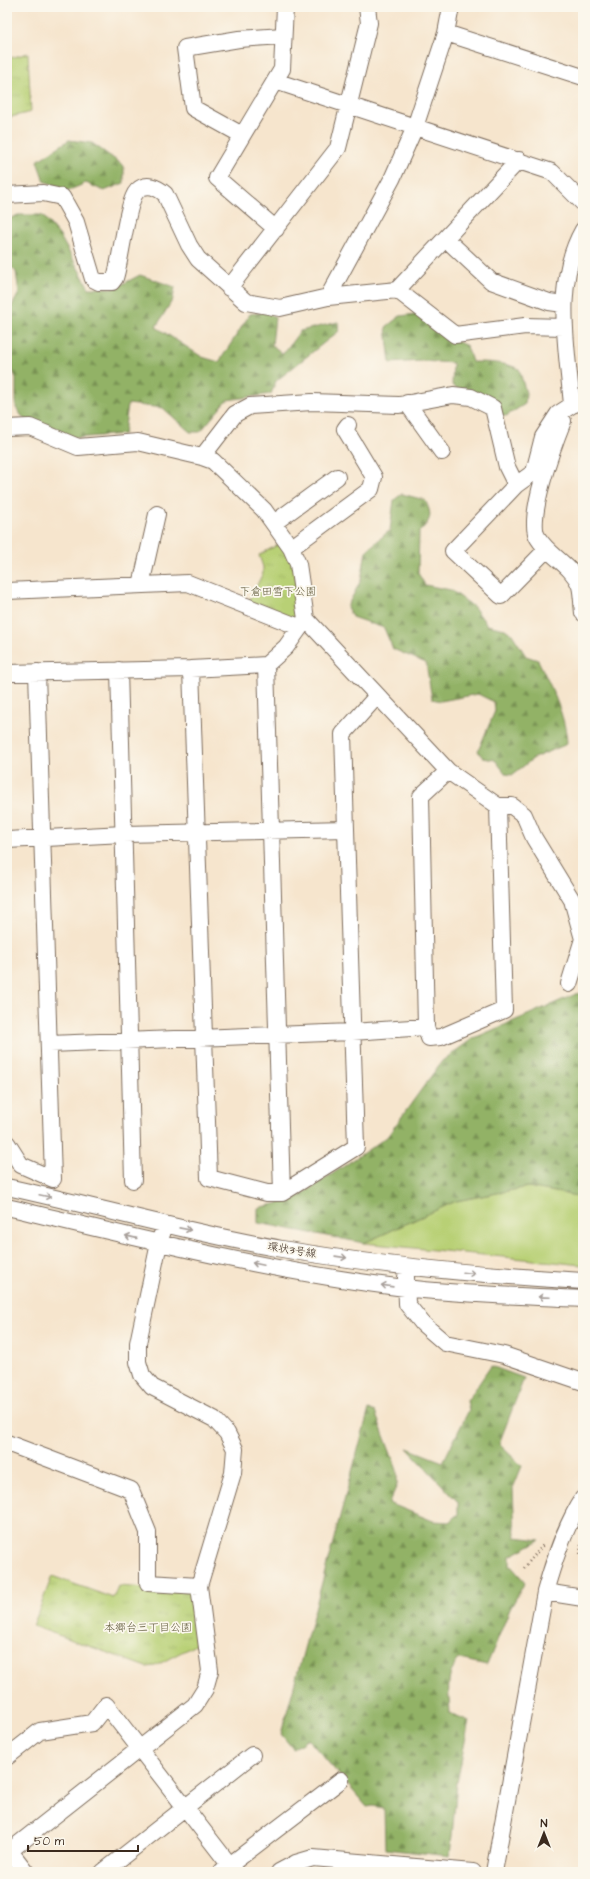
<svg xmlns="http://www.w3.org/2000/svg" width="590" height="1879" font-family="'Architects Daughter','Klee One',sans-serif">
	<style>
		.grass { fill: #b8d075; stroke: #7a7d4a }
		.forest { fill: url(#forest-firs); stroke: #666e42 }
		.park { fill: url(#park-tufts); stroke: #7a7d4a }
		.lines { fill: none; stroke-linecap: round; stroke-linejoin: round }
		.minor-casing { stroke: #7c6b5b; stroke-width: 18 }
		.path { stroke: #7c6b5b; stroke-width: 2.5; stroke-dasharray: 1 3; stroke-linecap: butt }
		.minor { stroke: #fff; stroke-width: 16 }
		.oneway { stroke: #a79f9a }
		.labels { text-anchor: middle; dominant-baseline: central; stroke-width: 3.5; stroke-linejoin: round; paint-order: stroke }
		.park-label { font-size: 11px; fill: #5a5434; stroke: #fbf7ec }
		.street-label { font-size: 11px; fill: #3b2a1e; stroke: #fbf7ec }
	</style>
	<defs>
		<pattern id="forest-firs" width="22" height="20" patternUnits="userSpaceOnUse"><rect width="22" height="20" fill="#92b266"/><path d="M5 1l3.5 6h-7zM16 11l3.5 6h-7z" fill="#789153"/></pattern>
		<pattern id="park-tufts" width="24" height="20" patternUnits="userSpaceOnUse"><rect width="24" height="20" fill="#b8d075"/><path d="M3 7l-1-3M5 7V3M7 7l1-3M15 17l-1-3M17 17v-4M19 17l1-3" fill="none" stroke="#9fb365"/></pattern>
	</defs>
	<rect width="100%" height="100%" fill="#fbf7ec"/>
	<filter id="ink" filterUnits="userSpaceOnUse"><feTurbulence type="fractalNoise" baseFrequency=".025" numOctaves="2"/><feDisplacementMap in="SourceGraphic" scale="8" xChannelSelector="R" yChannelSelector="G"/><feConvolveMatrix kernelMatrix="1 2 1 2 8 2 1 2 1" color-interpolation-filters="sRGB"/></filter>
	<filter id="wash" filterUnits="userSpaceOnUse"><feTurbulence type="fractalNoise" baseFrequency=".012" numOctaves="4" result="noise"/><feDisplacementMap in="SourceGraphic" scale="16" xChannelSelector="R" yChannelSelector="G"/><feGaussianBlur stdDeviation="0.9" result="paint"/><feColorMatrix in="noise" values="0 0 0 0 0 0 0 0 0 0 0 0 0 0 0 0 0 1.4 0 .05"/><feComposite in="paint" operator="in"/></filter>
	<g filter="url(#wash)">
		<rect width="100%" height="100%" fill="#f6e5cd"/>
		<path class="grass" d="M 528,1187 L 583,1197 L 583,1265 L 364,1243 L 456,1201 Z"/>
		<path class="forest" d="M 69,140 L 92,143 L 124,166 L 124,183 L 104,191 L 86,183 L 65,192 L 44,181 L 37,161 Z
			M 18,215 L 42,215 L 60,236 L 89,288 L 115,288 L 140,275 L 175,287 L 173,299 L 156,327 L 202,357 L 219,362 L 250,314 L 266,312 L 275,317 L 272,345 L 283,354 L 300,331 L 338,322 L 339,331 L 276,381 L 271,394 L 227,400 L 200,432 L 190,432 L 163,408 L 128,404 L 124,434 L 75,438 L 24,419 L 16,408 L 16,378 L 7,358 L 7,315 L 19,293 L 16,272 L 7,263 L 7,220 Z
			M 416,314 L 456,341 L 467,346 L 472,362 C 488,362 504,362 519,369 L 526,393 L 525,404 L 506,416 L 493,413 L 452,385 L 453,363 L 422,361 L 390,363 L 386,327 L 400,316 Z
			M 402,494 L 425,500 C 433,516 431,520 419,532 L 418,573 L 425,585 L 451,590 L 474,607 L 487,625 L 505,629 L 512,634 L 526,656 L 538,660 C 550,685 566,715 567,744 L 534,758 L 512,775 L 506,774 L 495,760 L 483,758 L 478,751 L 495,711 L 494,702 L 478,694 L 441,701 L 432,699 L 426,663 L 393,649 L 384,628 L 352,617 L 347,607 L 361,580 L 366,551 L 390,530 L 394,500 Z
			M 583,993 L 583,1197 L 528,1187 L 456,1201 L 364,1243 L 258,1223 L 258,1208 L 295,1199 L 387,1137 L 442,1061 L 472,1039 L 576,994 Z
			M 491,1366 L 524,1378 L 499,1444 L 522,1466 L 513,1488 L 515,1537 L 540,1540 L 510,1556 L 510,1565 L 525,1582 L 510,1609 L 487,1665 L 459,1659 C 445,1675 449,1693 450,1713 L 469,1721 L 457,1783 L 450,1856 L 385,1849 L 384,1808 L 373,1806 L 367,1807 L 308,1739 L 293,1749 L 281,1734 L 369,1409 L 375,1412 L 397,1470 L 397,1485 L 389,1503 L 433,1521 L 449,1522 L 458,1514 L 458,1502 L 407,1448 L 443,1462 L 469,1410 L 467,1401 Z"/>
		<path class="park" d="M 28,53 L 31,112 L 7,118 L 7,59 Z
			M 283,542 L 292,559 L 302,610 L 296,621 L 248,603 L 263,573 L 263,567 L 259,555 Z
			M 52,1576 L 113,1598 L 118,1586 L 192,1591 L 197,1644 L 155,1666 L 147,1667 L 33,1626 Z"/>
	</g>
	<g filter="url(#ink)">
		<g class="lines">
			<g class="minor-casing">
				<path id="minor" d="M 446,33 L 583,77
					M 275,81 L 552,172 L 583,203
					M 242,135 L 193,108 L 185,48 L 239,39 L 283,36
					M 7,195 L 43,193 L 62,197 L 76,222 L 93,279 L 99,282 L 112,282 L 115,278 C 121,260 127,201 137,191 C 146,182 157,187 165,194 L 189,245 L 198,259 L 246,302 L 280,308 L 328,297 L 397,290 L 455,335 L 525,326 L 564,327
					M 276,229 L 217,178 L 282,69 L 285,7
					M 446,239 L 491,281 L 549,302 L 564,304
					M 229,288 L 338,148 L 369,23 L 367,7
					M 397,290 L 519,160
					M 328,297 L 392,179 L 415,127 L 446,33 L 451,7
					M 407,403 L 442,452
					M 572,405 C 567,347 553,283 583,230
					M 563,421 C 555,441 525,520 538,538 C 549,556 573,566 580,586 C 582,594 582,605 583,613
					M 7,428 L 30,427 L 78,447 L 138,442 L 202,457 L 213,461 L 264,510 L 291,548 L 298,564 L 306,619 L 448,771 L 421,796 L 426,1027 L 352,1032 L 50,1044
					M 202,457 L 235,414 L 250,406 L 312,402 L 399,405 L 453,395 L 471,397 L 493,408 L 507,467 L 516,485 L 534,472 L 543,437 L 558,414 L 572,405 L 583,401
					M 516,485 L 453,551 L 501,596 L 547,549
					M 274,523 L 337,477
					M 291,548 L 371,489 L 374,477 L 345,429 L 348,425
					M 141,585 L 157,514
					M 7,591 L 188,583 L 299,627
					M 266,665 L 282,1193
					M 191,669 L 209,1178 L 267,1193 L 282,1193 L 356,1147 L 346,829
					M 119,670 L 133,1180
					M 7,673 L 191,669 L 266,665 L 286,647 L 306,619
					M 498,806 L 512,806 L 524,815 L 534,838 L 572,900 L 583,939 L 569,984
					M 7,840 L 124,834 L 346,829 L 343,734 L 377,696
					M 426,1027 L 429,1038 L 441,1037 L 504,1010 L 498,806 L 448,771
					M 7,1143 L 21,1165 L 53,1179 L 37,672
					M 7,1187 C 99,1207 189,1233 282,1249 C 381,1266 482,1275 583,1281
					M 7,1207 C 139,1238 270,1272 405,1288 C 464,1295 524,1296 583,1299
					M 406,1277 L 407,1304 L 423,1324 L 445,1343 L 504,1355 L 583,1382
					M 7,1443 L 131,1490 L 148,1532 L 148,1583 L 199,1586
					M 545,1592 L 583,1598
					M 7,1757 L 40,1731 L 92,1723 L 106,1705 L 235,1872
					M 7,1847 L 26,1872
					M 7,1853 L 195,1705 L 205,1689 L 210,1671 L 199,1586 L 233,1473 L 235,1449 L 227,1433 L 214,1419 L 152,1387 L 142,1375 L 138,1362 L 138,1343 L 159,1243 L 165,1225
					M 222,1871 L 341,1780
					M 103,1872 L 252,1755
					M 279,1872 L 296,1863 L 313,1858 L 473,1872
					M 494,1872 L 545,1592 C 554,1560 565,1526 583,1498"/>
			</g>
			<path class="path" d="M 582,1533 L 580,1555 L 583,1557
				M 524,1568 L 543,1545"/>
			<use href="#minor" class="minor"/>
		</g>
		<defs><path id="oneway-shaft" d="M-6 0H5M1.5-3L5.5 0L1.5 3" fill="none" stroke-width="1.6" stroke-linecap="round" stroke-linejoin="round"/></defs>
		<g class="oneway">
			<use href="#oneway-shaft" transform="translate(45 1196) rotate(12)"/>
			<use href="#oneway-shaft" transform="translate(185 1229) rotate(11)"/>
			<use href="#oneway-shaft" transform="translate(131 1237) rotate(-167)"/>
			<use href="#oneway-shaft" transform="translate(341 1257) rotate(8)"/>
			<use href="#oneway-shaft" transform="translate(258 1264) rotate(-168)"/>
			<use href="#oneway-shaft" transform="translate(469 1273) rotate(7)"/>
			<use href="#oneway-shaft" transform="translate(387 1286) rotate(-172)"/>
			<use href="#oneway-shaft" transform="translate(544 1297) rotate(-178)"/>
		</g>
	</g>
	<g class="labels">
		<g class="park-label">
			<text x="278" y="591">下倉田雪下公園</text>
			<text x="148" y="1627">本郷台三丁目公園</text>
		</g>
		<g class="street-label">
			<text transform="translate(292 1250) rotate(9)">環状3号線</text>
		</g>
	</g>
	<rect width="590" height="1879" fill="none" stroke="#fbf7ec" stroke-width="24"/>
	<g transform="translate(544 1833)" stroke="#fbf7ec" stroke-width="3" paint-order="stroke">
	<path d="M0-3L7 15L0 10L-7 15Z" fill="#3b2a1e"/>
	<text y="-6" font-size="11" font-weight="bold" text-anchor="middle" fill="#3b2a1e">N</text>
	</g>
	<path d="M28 1845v6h110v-6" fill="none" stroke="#3b2a1e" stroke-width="2"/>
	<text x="34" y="1845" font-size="12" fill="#3b2a1e" stroke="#fbf7ec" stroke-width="3" paint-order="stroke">50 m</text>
</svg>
